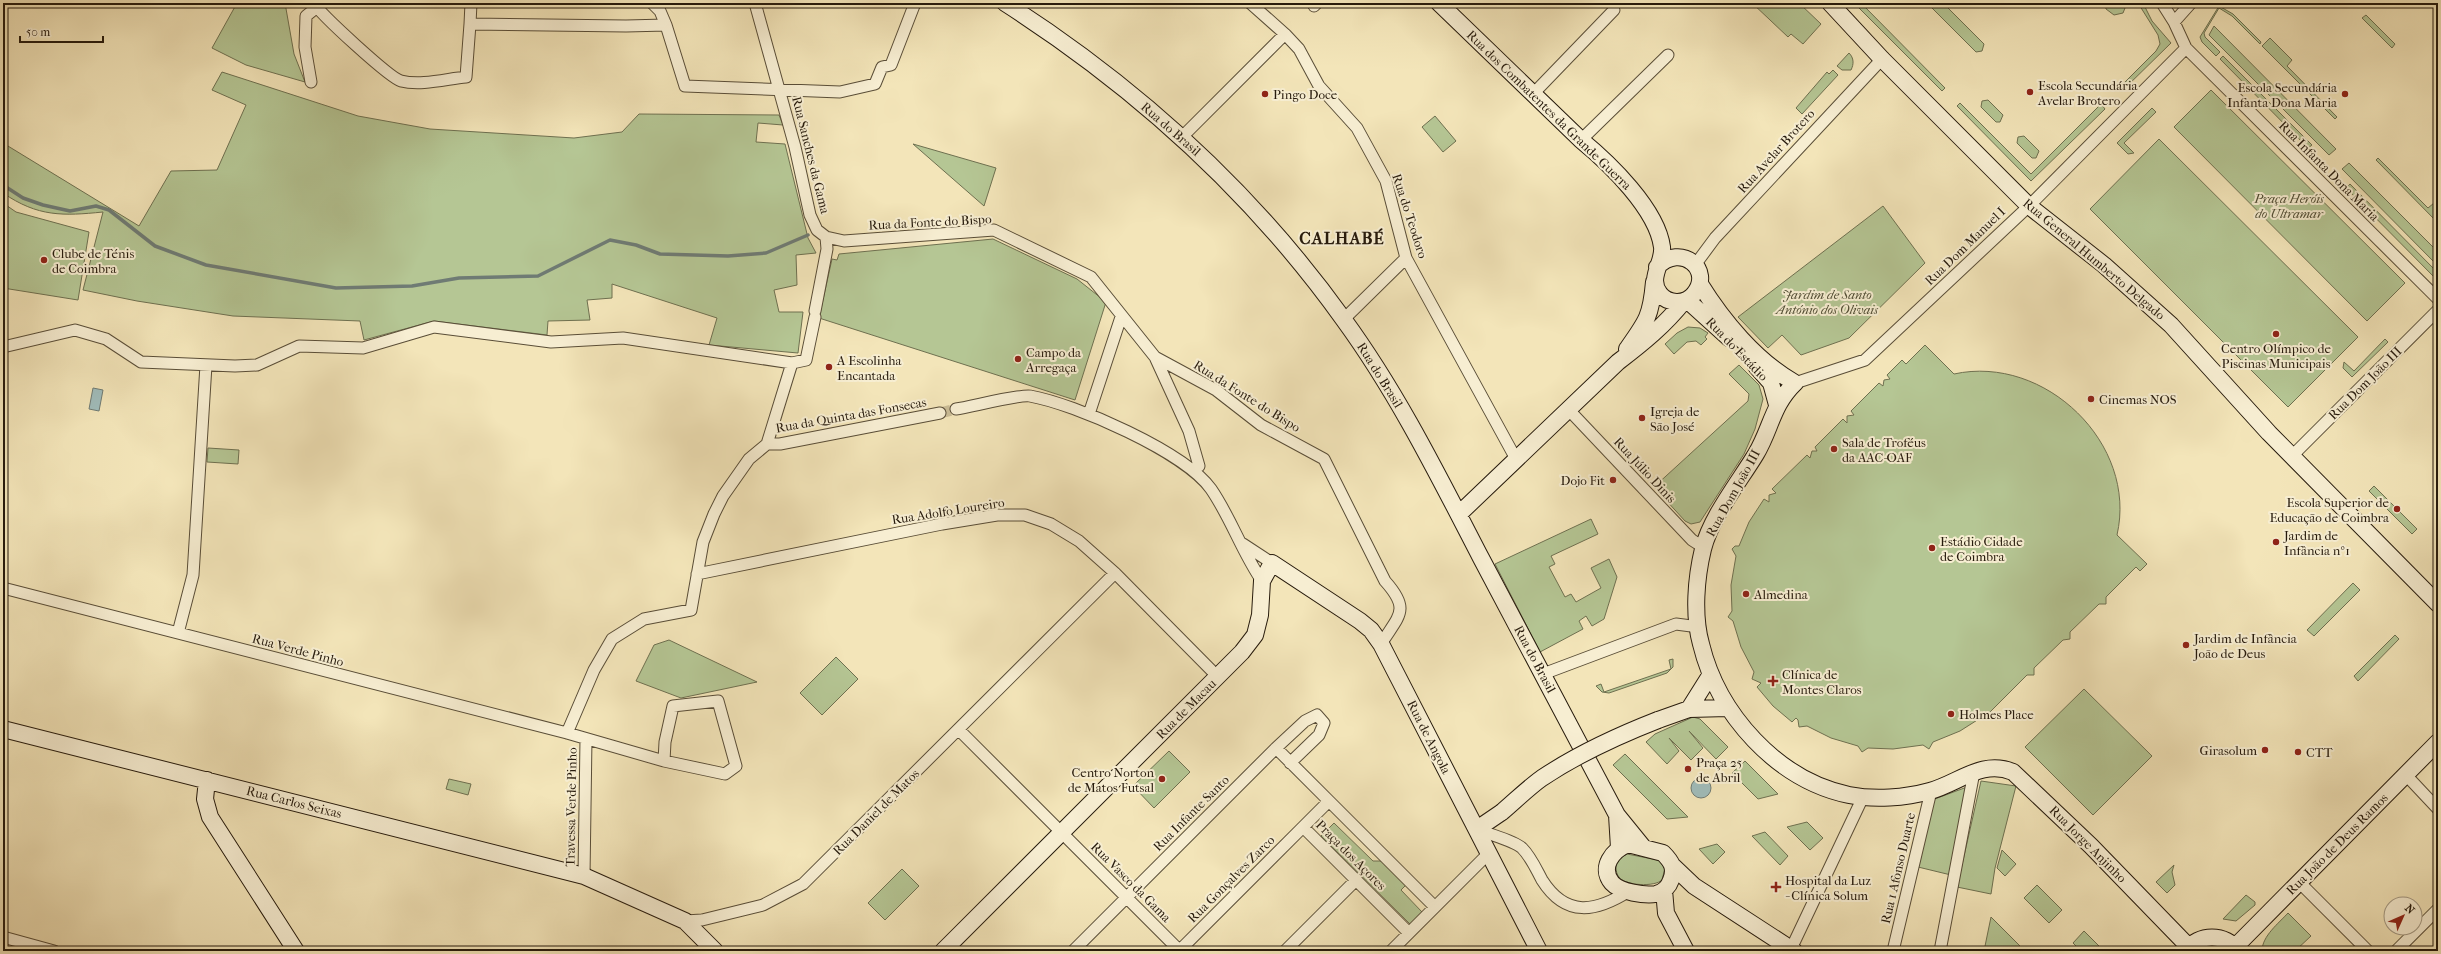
<svg xmlns="http://www.w3.org/2000/svg" width="2441" height="954" font-family="'IM FELL French Canon',serif">
	<style>
		.green { fill: #b5c694; stroke: #6e7050 }
		.water { fill: #a0bcba; stroke: #6f7b74 }
		.lines { fill: none; stroke-linecap: round; stroke-linejoin: round }
		.stream { stroke: #6f7b74; stroke-width: 3.5 }
		.street-tunnel { stroke: #cabc96; stroke-width: 11; stroke-dasharray: 11 5.5; stroke-linecap: butt }
		.street-casing { stroke: #594d37; stroke-width: 13 }
		.secondary-casing { stroke: #261a0c; stroke-width: 18 }
		.street { stroke: #f7eed2; stroke-width: 11 }
		.secondary { stroke: #f7eed2; stroke-width: 16 }
		.secondary-bridge-casing { stroke: #261a0c; stroke-width: 18; stroke-linecap: butt }
		.secondary-bridge { stroke: #f7eed2; stroke-width: 16 }
		.poi-dot { fill: #8f2418; stroke: #f7eed2; stroke-width: 1.5 }
		.labels { text-anchor: middle; dominant-baseline: central; stroke-width: 4; stroke-linejoin: round; paint-order: stroke }
		.poi-label { font-size: 13px; fill: #261a0c; stroke: #f7eed2; text-anchor: start }
		.street-label { font-size: 13px; fill: #261a0c; stroke: #f7eed2 }
		.park-label { font-size: 13px; font-style: italic; fill: #514e35; stroke: #f7eed2 }
		.district-label { font-size: 17px; font-weight: bold; letter-spacing: 1px; fill: #261a0c; stroke: #f7eed2 }
	</style>
	<rect width="100%" height="100%" fill="#f3e5b9"/>
	<filter id="stains"><feTurbulence type="fractalNoise" baseFrequency=".005" numOctaves="4"/><feColorMatrix values="0 0 0 0 .2 0 0 0 0 .09 0 0 0 0 .02 0 0 0 .5 -.17"/></filter>
	<radialGradient id="worn" r=".72"><stop offset=".6" stop-color="#630" stop-opacity="0"/><stop offset="1" stop-color="#630" stop-opacity=".3"/></radialGradient>
	<path class="green" d="M 237,3 L 285,3 L 294,54 L 305,82 L 246,65 L 212,48 Z
		M 1752,3 L 1799,3 L 1821,24 L 1803,44 L 1791,34 L 1788,37 Z
		M 1854,3 L 1861,3 L 1945,88 L 1942,91 Z
		M 1927,3 L 1943,3 L 1984,44 L 1982,51 L 1976,52 Z
		M 2105,3 L 2127,3 L 2123,13 L 2114,15 L 2106,9 Z
		M 2138,3 L 2143,3 L 2152,21 L 2171,43 L 2121,92 L 2118,89 L 2156,51 L 2160,44 L 2158,35 Z
		M 2219,6 L 2233,14 L 2261,42 L 2260,44 L 2232,16 L 2219,8 L 2204,33 L 2205,37 L 2220,52 L 2216,56 L 2202,42 L 2200,37 Z
		M 2366,15 L 2395,44 L 2392,48 L 2362,18 Z
		M 2214,26 L 2336,149 L 2329,155 L 2209,35 Z
		M 2270,38 L 2292,60 L 2287,66 L 2337,117 L 2335,119 L 2262,46 Z
		M 1849,53 C 1854,58 1854,64 1851,70 L 1842,70 L 1837,66 Z
		M 2223,56 L 2312,145 L 2308,148 L 2220,59 Z
		M 1833,70 L 1838,75 L 1802,114 L 1796,108 L 1827,72 L 1829,74 Z
		M 222,72 L 358,116 L 430,129 L 574,138 L 622,132 L 639,114 L 779,115 L 783,125 L 758,123 L 756,142 L 785,144 L 808,238 L 816,253 L 796,255 L 797,285 L 774,290 L 779,312 L 803,312 L 798,353 L 709,345 L 717,318 L 612,284 L 612,298 L 587,300 L 590,320 L 548,321 L 547,335 L 434,321 L 364,340 L 360,321 L 233,316 L 137,301 L 83,290 L 103,212 C 63,216 38,217 3,193 L 3,143 L 139,226 L 171,171 L 217,170 L 246,105 L 212,90 Z
		M 2211,90 L 2405,283 L 2367,321 L 2174,127 Z
		M 1988,100 L 2003,115 L 2000,122 L 1996,122 L 1981,107 L 1982,101 Z
		M 1960,103 L 2031,174 L 2101,104 L 2105,109 L 2031,181 L 1957,106 Z
		M 2152,108 L 2156,112 L 2124,143 L 2134,153 L 2128,154 L 2117,143 Z
		M 1435,116 L 1456,141 L 1443,152 L 1422,127 Z
		M 2024,136 L 2039,151 L 2036,158 L 2032,158 L 2017,143 L 2018,137 Z
		M 2159,139 L 2358,337 L 2288,407 L 2090,209 Z
		M 913,144 L 996,168 L 984,206 Z
		M 2378,158 L 2428,208 L 2434,203 L 2438,207 L 2438,223 L 2376,160 Z
		M 2349,163 L 2438,252 L 2438,266 L 2342,169 Z
		M 2350,184 L 2438,273 L 2438,281 L 2346,188 Z
		M 3,203 L 16,212 L 89,232 L 78,300 L 3,288 Z
		M 1883,206 L 1925,263 L 1849,338 L 1801,355 L 1782,335 L 1768,348 L 1738,317 Z
		M 993,239 L 1077,279 L 1106,302 L 1075,400 L 819,318 L 832,259 L 837,260 L 839,254 Z
		M 1688,327 L 1700,328 L 1708,333 L 1705,337 L 1707,339 L 1701,345 L 1696,341 L 1687,342 L 1674,354 L 1665,344 L 1677,333 Z
		M 2385,339 L 2388,342 L 2352,377 L 2343,368 L 2344,362 L 2354,371 Z
		M 1925,345 L 1954,374 C 2045,354 2138,444 2117,535 L 2147,564 L 2140,571 L 2136,567 L 2106,597 L 2106,604 L 2099,604 L 2070,632 L 2070,639 L 2063,640 L 2034,668 L 2034,675 L 2027,675 L 1990,712 L 1989,718 L 1982,717 L 1960,731 L 1933,742 L 1929,749 L 1923,745 L 1893,749 L 1868,748 L 1862,752 L 1858,746 L 1831,738 L 1807,726 L 1799,727 L 1798,720 L 1796,718 L 1792,722 L 1773,706 L 1757,687 L 1761,683 L 1752,679 L 1754,672 L 1741,647 L 1733,621 L 1728,617 L 1732,611 L 1731,585 L 1736,556 L 1732,549 L 1735,546 L 1739,546 L 1749,522 L 1764,499 L 1769,502 L 1769,495 L 1776,493 L 1772,489 L 1807,455 L 1810,458 L 1812,451 L 1817,451 L 1815,447 L 1843,419 L 1847,423 L 1847,416 L 1854,415 L 1851,411 L 1879,383 L 1883,386 L 1884,380 L 1890,379 L 1887,375 L 1902,360 L 1906,364 Z
		M 1739,365 L 1759,385 L 1763,399 L 1755,429 L 1744,454 L 1700,522 L 1691,524 L 1685,521 L 1654,487 L 1748,401 L 1749,394 L 1729,374 Z
		M 208,448 L 239,450 L 238,464 L 207,462 Z
		M 2374,486 L 2417,529 L 2412,534 L 2369,491 Z
		M 1591,519 L 1598,534 L 1551,556 L 1555,564 L 1549,567 L 1565,597 L 1571,594 L 1576,602 L 1601,588 L 1591,568 L 1609,559 L 1617,577 L 1604,619 L 1592,626 L 1586,616 L 1579,621 L 1583,629 L 1540,652 L 1495,564 Z
		M 2353,583 L 2360,590 L 2314,636 L 2307,630 Z
		M 2395,635 L 2399,639 L 2358,681 L 2354,676 Z
		M 669,640 L 757,682 L 681,698 L 636,681 L 654,645 Z
		M 836,657 L 858,679 L 822,715 L 800,693 Z
		M 1673,659 L 1673,667 L 1667,673 L 1609,693 L 1602,692 L 1596,686 L 1601,684 L 1604,692 L 1671,669 L 1669,660 Z
		M 2084,689 L 2152,756 L 2093,815 L 2025,747 Z
		M 1693,717 L 1700,719 L 1728,747 L 1716,759 L 1689,731 L 1703,748 L 1691,760 L 1669,738 L 1679,751 L 1667,764 L 1646,742 L 1655,734 Z
		M 1169,751 L 1190,772 L 1154,808 L 1133,786 Z
		M 1625,754 L 1688,817 L 1667,819 L 1613,765 Z
		M 1745,761 L 1778,794 L 1758,799 L 1732,773 Z
		M 449,779 L 471,784 L 468,795 L 446,789 Z
		M 1981,781 L 2016,786 L 1995,868 L 1991,894 L 1957,887 Z
		M 1967,787 L 1951,875 L 1918,867 L 1932,800 Z
		M 1807,822 L 1823,838 L 1810,850 L 1787,827 Z
		M 1334,823 L 1373,861 L 1381,861 L 1406,885 L 1401,890 L 1422,912 L 1410,924 L 1321,836 Z
		M 1765,832 L 1788,856 L 1780,865 L 1752,836 Z
		M 1717,844 L 1725,852 L 1713,864 L 1699,849 Z
		M 2002,850 L 2016,864 L 2005,876 L 1997,868 Z
		M 1627,854 L 1658,860 L 1665,868 L 1662,880 C 1655,887 1625,886 1619,877 C 1616,874 1616,868 1616,864 L 1620,858 Z
		M 2174,865 L 2172,872 L 2175,885 L 2167,893 L 2156,882 Z
		M 902,869 L 919,886 L 885,920 L 868,903 Z
		M 2037,885 L 2062,910 L 2049,923 L 2024,898 Z
		M 2246,895 L 2255,902 L 2255,905 L 2236,921 L 2223,919 Z
		M 2288,913 L 2311,936 L 2295,951 L 2262,951 C 2262,936 2279,923 2288,913 Z
		M 1991,917 L 2025,951 L 1984,951 Z
		M 2084,931 L 2104,951 L 2081,951 L 2073,943 Z"/>
	<path class="water" d="M 93,388 L 103,390 L 99,411 L 89,409 Z
		M1691 788a10 10 0 1 1 20 0a10 10 0 1 1-20 0Z"/>
	<g class="lines">
		<path class="stream" d="M 3,185 L 23,198 L 43,205 L 70,211 L 96,206 L 109,210 L 155,246 L 206,265 L 336,288 L 412,286 L 459,278 L 538,276 L 610,240 L 636,245 L 660,254 L 728,256 L 766,253 L 808,235"/>
		<path class="street-tunnel" d="M 940,413 L 956,409"/>
		<g class="street-casing">
			<path id="street" d="M 314,3 C 320,14 390,78 401,81 C 421,86 446,79 466,77 L 470,24
				M 471,3 L 470,24 L 626,26 L 666,25 L 660,11 L 652,3
				M 755,3 L 795,147 L 810,215 L 817,230 L 826,237 L 844,241 L 994,230 L 1091,277 L 1155,357 L 1216,390 L 1261,425 L 1324,459 L 1385,581 C 1411,610 1399,615 1381,644
				M 1250,3 L 1285,34 L 1299,49 L 1319,86 L 1357,128 L 1386,181 L 1406,258 L 1516,459
				M 2162,3 L 2174,22 L 2186,48 L 2438,299
				M 1314,6 L 1317,3
				M 2174,22 L 2191,3
				M 666,25 L 685,86 L 840,92 L 875,84 L 882,67 L 891,65 L 915,3
				M 311,82 L 305,47 L 306,16 L 322,3
				M 1533,94 L 1614,10
				M 1182,137 L 1285,34
				M 1581,140 L 1668,55
				M 1695,265 L 1715,238 L 1882,59
				M 815,311 L 827,249 L 826,237
				M 1344,319 L 1406,258
				M 3,347 L 75,330 L 106,339 L 141,362 L 235,366 L 257,365 L 299,346 L 363,348 L 434,327 L 551,342 L 623,338 L 792,363
				M 1155,357 L 1189,431 L 1199,466
				M 1795,383 L 1865,360 L 2029,206 L 2186,48
				M 956,409 C 970,407 1020,394 1030,396 C 1075,404 1185,452 1211,489 C 1231,518 1242,552 1262,581
				M 1568,409 L 1692,540 L 1703,547
				M 1089,414 L 1121,317
				M 767,444 L 780,444 L 940,413
				M 2292,456 L 2438,310
				M 1243,544 L 1272,563
				M 697,574 L 942,524 L 997,515 L 1025,515 L 1051,524 L 1079,541 L 1115,573 L 1218,677
				M 3,588 L 567,733 L 664,761 L 725,774 L 736,766 L 718,701 L 673,706 L 665,742 L 664,761
				M 178,633 L 193,575 L 206,365
				M 1543,674 L 1676,624 L 1699,627
				M 959,730 L 1180,951
				M 567,733 L 594,670 L 612,639 L 644,619 L 691,610 L 703,542 L 714,514 L 723,496 L 749,459 L 767,444 L 792,363 L 806,360 L 815,317
				M 1276,748 L 1329,801
				M 2406,775 L 2438,809
				M 1477,829 C 1490,835 1513,840 1522,848 C 1531,857 1536,869 1542,880 C 1566,918 1596,912 1629,891
				M 584,876 L 586,739
				M 2299,882 L 2368,951
				M 685,921 L 702,920 L 763,905 L 803,884 L 1115,573
				M 1409,933 L 1303,827 L 1329,801 L 1435,907
				M 3,937 L 54,951
				M 1791,949 L 1863,797
				M 1073,951 L 1276,748 L 1305,721 L 1317,715 L 1324,723 L 1319,735 L 1290,763
				M 1179,951 L 1303,827
				M 1285,951 L 1356,880
				M 1391,951 L 1489,853
				M 1893,951 L 1931,791
				M 1940,951 L 1974,772
				M 2396,951 L 2438,909"/>
		</g>
		<g class="secondary-casing">
			<path id="secondary" d="M 1005,3 C 1136,87 1253,193 1344,320 C 1398,394 1439,477 1481,558 C 1526,644 1572,729 1617,815 L 1619,848
				M 1439,3 L 1581,140 C 1609,163 1657,209 1662,247 C 1664,263 1647,278 1660,294 C 1668,304 1685,305 1694,294 C 1714,270 1681,242 1657,267
				M 1830,3 L 1882,59 L 2029,206 L 2104,265 L 2171,325 L 2269,433 L 2438,604
				M 1700,284 C 1723,321 1756,361 1795,383 C 1772,405 1771,429 1756,454 C 1739,482 1711,517 1703,549 C 1696,578 1693,615 1701,644 C 1718,714 1777,780 1849,795 C 1874,800 1905,798 1930,791 C 1959,783 1982,759 2013,772 L 2091,846 L 2189,947
				M 1687,300 L 1729,338
				M 1627,349 C 1647,321 1651,316 1654,282
				M 1756,366 L 1771,383 L 1777,405
				M 1459,514 L 1618,362 C 1643,343 1665,325 1684,301
				M 1689,709 L 1711,674
				M 1658,720 L 1689,709 L 1728,708
				M 3,729 L 584,876 L 685,921 L 715,951
				M 207,780 L 205,799 L 210,817 L 296,951
				M 1617,815 L 1643,847
				M 1477,829 L 1502,812
				M 1628,844 L 1663,853 C 1671,861 1676,868 1671,880 C 1669,886 1664,892 1656,894 C 1645,896 1620,892 1612,883 C 1599,867 1613,850 1628,844 Z
				M 1673,866 L 1694,886 L 1794,951
				M 1664,890 L 1666,913 L 1686,951
				M 2235,947 L 2438,742
				M 943,951 L 1242,652 L 1255,635 L 1260,615 L 1262,581 L 1272,563 L 1360,621 L 1371,630 L 1381,644 L 1539,951
				M 2186,951 C 2198,933 2226,933 2238,951"/>
		</g>
		<use href="#street" class="street"/>
		<use href="#secondary" class="secondary"/>
		<g class="secondary-bridge-casing">
			<path id="secondary-bridge" d="M 1502,812 C 1515,801 1528,788 1542,778 C 1578,754 1617,736 1658,720"/>
		</g>
		<use href="#secondary-bridge" class="secondary-bridge"/>
	</g>
	<g class="poi-dot">
		<circle cx="2030" cy="92" r="4"/>
		<circle cx="1265" cy="94" r="4"/>
		<circle cx="2345" cy="94" r="4"/>
		<circle cx="44" cy="260" r="4"/>
		<circle cx="2276" cy="334" r="4"/>
		<circle cx="1018" cy="359" r="4"/>
		<circle cx="829" cy="367" r="4"/>
		<circle cx="2091" cy="399" r="4"/>
		<circle cx="1642" cy="418" r="4"/>
		<circle cx="1834" cy="449" r="4"/>
		<circle cx="1613" cy="480" r="4"/>
		<circle cx="2397" cy="509" r="4"/>
		<circle cx="2276" cy="542" r="4"/>
		<circle cx="1932" cy="548" r="4"/>
		<circle cx="1746" cy="594" r="4"/>
		<circle cx="2186" cy="645" r="4"/>
		<path d="M1771 675h4v4h4v4h-4v4h-4v-4h-4v-4h4z"/>
		<circle cx="1951" cy="714" r="4"/>
		<circle cx="2265" cy="750" r="4"/>
		<circle cx="2298" cy="752" r="4"/>
		<circle cx="1688" cy="769" r="4"/>
		<circle cx="1162" cy="779" r="4"/>
		<path d="M1774 881h4v4h4v4h-4v4h-4v-4h-4v-4h4z"/>
	</g>
	<g class="labels">
		<g class="poi-label">
			<text x="2038" y="85">Escola Secundária<tspan x="2038" dy="15">Avelar Brotero</tspan></text>
			<text x="2337" y="87" text-anchor="end">Escola Secundária<tspan x="2337" dy="15">Infanta Dona Maria</tspan></text>
			<text x="1273" y="94">Pingo Doce</text>
			<text x="52" y="253">Clube de Ténis<tspan x="52" dy="15">de Coimbra</tspan></text>
			<text x="2276" y="348" text-anchor="middle">Centro Olímpico de<tspan x="2276" dy="15">Piscinas Municipais</tspan></text>
			<text x="1026" y="352">Campo da<tspan x="1026" dy="15">Arregaça</tspan></text>
			<text x="837" y="360">A Escolinha<tspan x="837" dy="15">Encantada</tspan></text>
			<text x="2099" y="399">Cinemas NOS</text>
			<text x="1650" y="411">Igreja de<tspan x="1650" dy="15">São José</tspan></text>
			<text x="1842" y="442">Sala de Troféus<tspan x="1842" dy="15">da AAC-OAF</tspan></text>
			<text x="1605" y="480" text-anchor="end">Dojo Fit</text>
			<text x="2389" y="502" text-anchor="end">Escola Superior de<tspan x="2389" dy="15">Educação de Coimbra</tspan></text>
			<text x="2284" y="535">Jardim de<tspan x="2284" dy="15">Infância nº1</tspan></text>
			<text x="1940" y="541">Estádio Cidade<tspan x="1940" dy="15">de Coimbra</tspan></text>
			<text x="1754" y="594">Almedina</text>
			<text x="2194" y="638">Jardim de Infância<tspan x="2194" dy="15">João de Deus</tspan></text>
			<text x="1782" y="674">Clínica de<tspan x="1782" dy="15">Montes Claros</tspan></text>
			<text x="1959" y="714">Holmes Place</text>
			<text x="2257" y="750" text-anchor="end">Girasolum</text>
			<text x="2306" y="752">CTT</text>
			<text x="1696" y="762">Praça 25<tspan x="1696" dy="15">de Abril</tspan></text>
			<text x="1154" y="772" text-anchor="end">Centro Norton<tspan x="1154" dy="15">de Matos Futsal</tspan></text>
			<text x="1785" y="880">Hospital da Luz<tspan x="1785" dy="15">- Clínica Solum</tspan></text>
		</g>
		<g class="street-label">
			<text transform="translate(1549 110) rotate(44)">Rua dos Combatentes da Grande Guerra</text>
			<text transform="translate(1171 129) rotate(41)">Rua do Brasil</text>
			<text transform="translate(1776 151) rotate(-48)">Rua Avelar Brotero</text>
			<text transform="translate(811 155) rotate(76)">Rua Sanches da Gama</text>
			<text transform="translate(2329 171) rotate(45)">Rua Infanta Dona Maria</text>
			<text transform="translate(1410 216) rotate(72)">Rua do Teodoro</text>
			<text transform="translate(930 222) rotate(-3)">Rua da Fonte do Bispo</text>
			<text transform="translate(1965 246) rotate(-44)">Rua Dom Manuel I</text>
			<text transform="translate(2094 259) rotate(40)">Rua General Humberto Delgado</text>
			<text transform="translate(1737 349) rotate(46)">Rua do Estádio</text>
			<text transform="translate(1380 375) rotate(58)">Rua do Brasil</text>
			<text transform="translate(2365 383) rotate(-45)">Rua Dom João III</text>
			<text transform="translate(1247 396) rotate(32)">Rua da Fonte do Bispo</text>
			<text transform="translate(851 415) rotate(-10)">Rua da Quinta das Fonsecas</text>
			<text transform="translate(1645 470) rotate(47)">Rua Júlio Dinis</text>
			<text transform="translate(1733 493) rotate(-61)">Rua Dom João III</text>
			<text transform="translate(948 511) rotate(-9)">Rua Adolfo Loureiro</text>
			<text transform="translate(298 650) rotate(15)">Rua Verde Pinho</text>
			<text transform="translate(1535 659) rotate(62)">Rua do Brasil</text>
			<text transform="translate(1186 709) rotate(-45)">Rua de Macau</text>
			<text transform="translate(1429 737) rotate(63)">Rua de Angola</text>
			<text transform="translate(294 802) rotate(14)">Rua Carlos Seixas</text>
			<text transform="translate(571 807) rotate(-89)">Travessa Verde Pinho</text>
			<text transform="translate(876 812) rotate(-45)">Rua Daniel de Matos</text>
			<text transform="translate(1191 813) rotate(-45)">Rua Infante Santo</text>
			<text transform="translate(2088 844) rotate(45)">Rua Jorge Anjinho</text>
			<text transform="translate(2337 844) rotate(-45)">Rua João de Deus Ramos</text>
			<text transform="translate(1351 855) rotate(45)">Praça dos Açores</text>
			<text transform="translate(1898 868) rotate(-77)">Rua 1 Afonso Duarte</text>
			<text transform="translate(1231 879) rotate(-45)">Rua Gonçalves Zarco</text>
			<text transform="translate(1131 882) rotate(45)">Rua Vasco da Gama</text>
		</g>
		<g class="park-label">
			<text x="2289" y="198">Praça Heróis<tspan x="2289" dy="15">do Ultramar</tspan></text>
			<text x="1827" y="294">Jardim de Santo<tspan x="1827" dy="15">António dos Olivais</tspan></text>
		</g>
		<g class="district-label">
			<text x="1342" y="238">CALHABÉ</text>
		</g>
	</g>
	<rect width="2441" height="954" fill="none" stroke="#f3e5b9" stroke-width="16"/>
	<rect x="4" y="4" width="2433" height="946" fill="none" stroke="#261a0c" stroke-width="2"/>
	<rect x="8" y="8" width="2425" height="938" fill="none" stroke="#261a0c"/>
	<g transform="translate(2403 916) rotate(45)"><circle r="19" fill="#f7eed2" stroke="#a39983"/>
	<path d="M0-3L7 15L0 10L-7 15Z" fill="#8f2418"/>
	<text y="-6" font-size="11" font-weight="bold" text-anchor="middle" fill="#261a0c">N</text>
	</g>
	<path d="M20 36v6h83v-6" fill="none" stroke="#261a0c" stroke-width="2"/>
	<text x="26" y="36" font-size="12" fill="#261a0c" stroke="#f7eed2" stroke-width="3" paint-order="stroke">50 m</text>
	<rect width="100%" height="100%" filter="url(#stains)"/>
	<rect width="100%" height="100%" fill="url(#worn)"/>
</svg>
